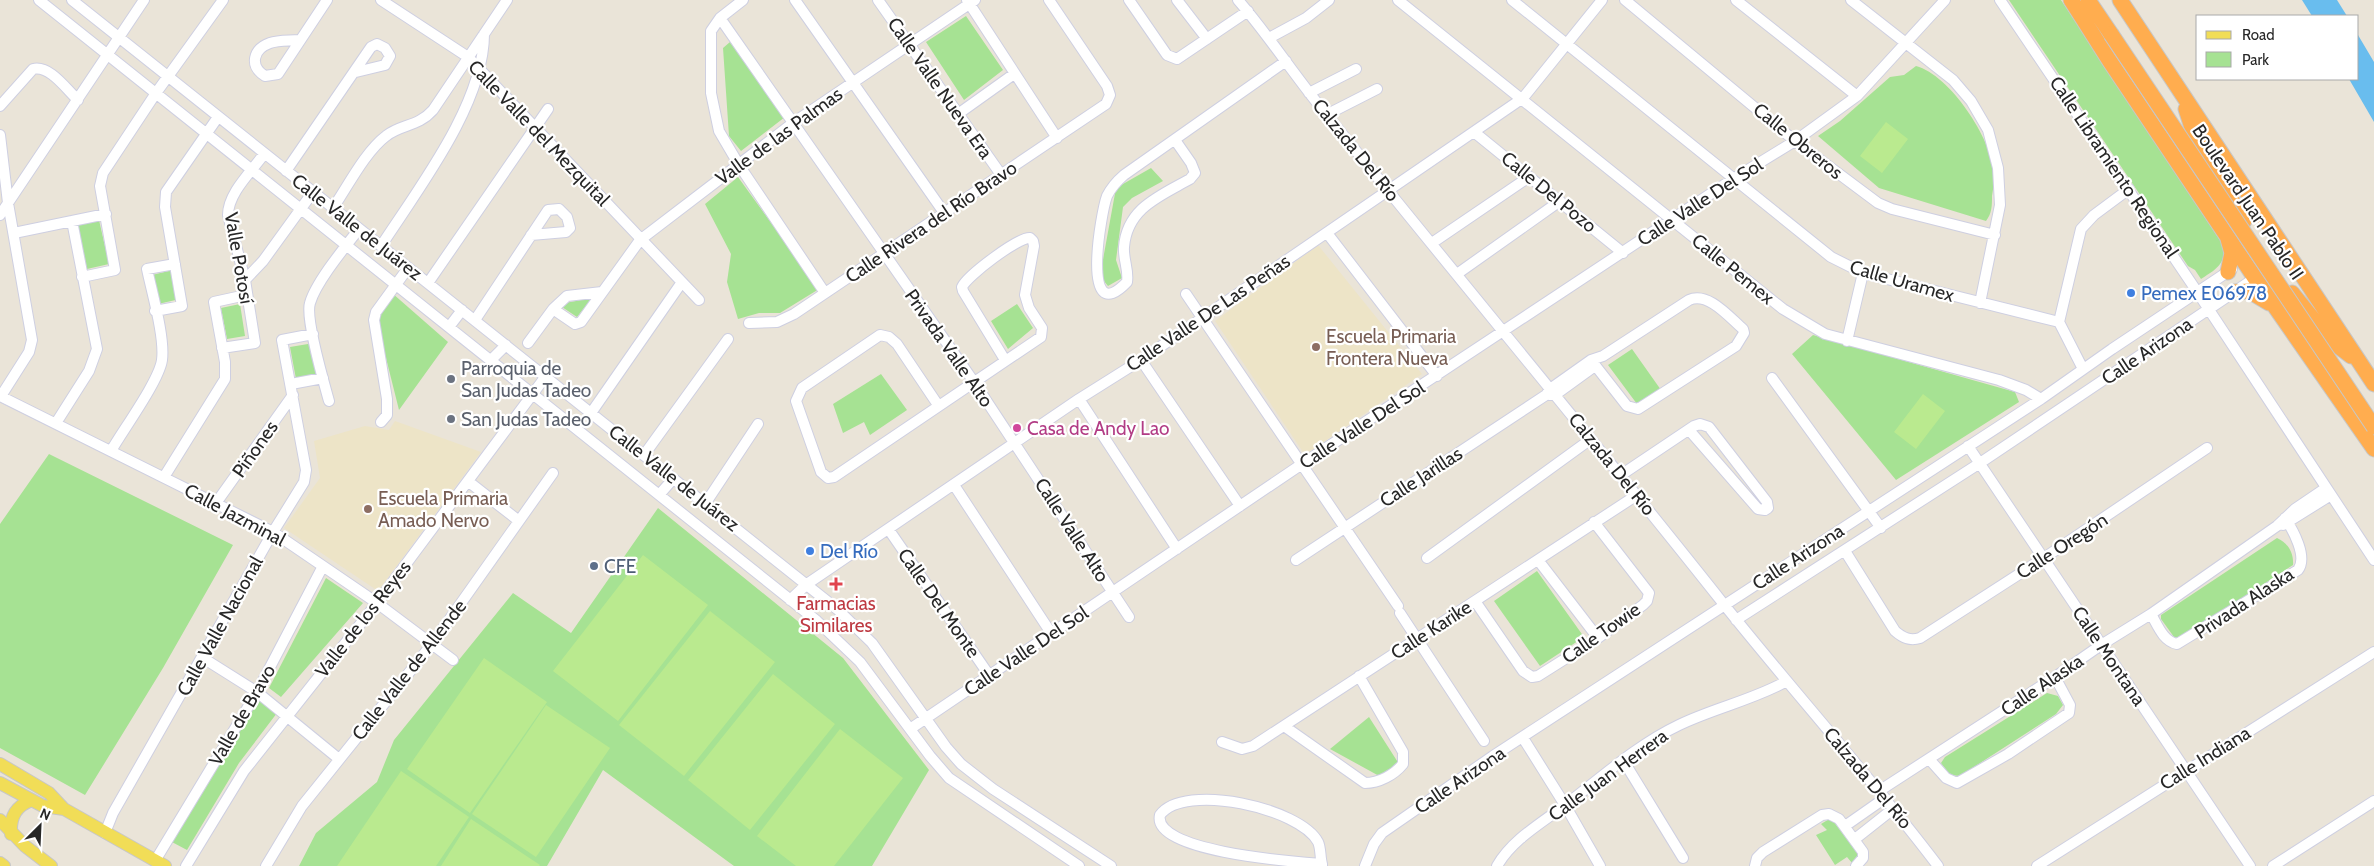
<svg xmlns="http://www.w3.org/2000/svg" width="2374" height="866" font-family="Cabin,sans-serif">
	<style>
		.education { fill: #ede4c7 }
		.green { fill: #a6e293 }
		.pitch { fill: #baea8f }
		.water { fill: #69bdee }
		.lines { fill: none; stroke-linecap: round; stroke-linejoin: round }
		.minor-casing { stroke: #cecfe1; stroke-width: 12 }
		.major-casing { stroke: #c7c7c7; stroke-width: 14 }
		.highway-casing { stroke: #c7c7c7; stroke-width: 17 }
		.minor { stroke: #fff; stroke-width: 10 }
		.major { stroke: #f1dd57; stroke-width: 12 }
		.highway { stroke: #ffad4f; stroke-width: 15 }
		.highway-bridge-casing { stroke: #c7c7c7; stroke-width: 17; stroke-linecap: butt }
		.highway-bridge { stroke: #ffad4f; stroke-width: 15 }
		.shop-dot { fill: #3f7fe0; stroke: #fff; stroke-width: 2 }
		.education-dot { fill: #8d6e63; stroke: #fff; stroke-width: 2 }
		.worship-dot { fill: #6b7280; stroke: #fff; stroke-width: 2 }
		.hotel-dot { fill: #d1479c; stroke: #fff; stroke-width: 2 }
		.service-dot { fill: #5c6f8a; stroke: #fff; stroke-width: 2 }
		.health-dot { fill: #e0444e; stroke: #fff; stroke-width: 2 }
		.labels { text-anchor: middle; dominant-baseline: central; stroke-width: 4.5; stroke-linejoin: round; paint-order: stroke }
		.street-label { font-size: 19px; fill: #272727; stroke: #fff }
		.shop-label { font-size: 19px; fill: #366cbe; stroke: #fff; text-anchor: start }
		.education-label { font-size: 19px; fill: #785e54; stroke: #fff; text-anchor: start }
		.worship-label { font-size: 19px; fill: #5b616d; stroke: #fff; text-anchor: start }
		.hotel-label { font-size: 19px; fill: #b23c85; stroke: #fff; text-anchor: start }
		.service-label { font-size: 19px; fill: #4e5e75; stroke: #fff; text-anchor: start }
		.health-label { font-size: 19px; fill: #be3a42; stroke: #fff }
	</style>
	<rect width="100%" height="100%" fill="#eae4d8"/>
	<path class="education" d="M 1318,245 L 1422,374 L 1305,455 L 1215,321 Z
		M 395,421 L 481,452 L 378,591 L 284,528 L 320,478 L 314,441 L 365,426 L 389,430 Z"/>
	<path class="green" d="M 2009,0 L 2061,0 L 2221,242 C 2230,262 2215,270 2201,279 L 2195,270 L 2188,266 Z
		M 966,16 L 1003,70 L 964,100 L 926,42 Z
		M 730,42 L 785,117 L 741,151 L 729,136 L 723,48 Z
		M 1916,66 C 1950,75 1992,139 1994,173 C 1995,181 1993,189 1992,196 C 1992,206 1992,213 1986,221 L 1879,188 L 1818,136 L 1840,121 L 1890,77 L 1904,75 Z
		M 1151,168 L 1163,181 L 1132,198 L 1123,207 L 1116,260 L 1122,278 L 1108,286 L 1100,276 L 1116,188 Z
		M 738,177 L 819,289 L 780,313 L 759,313 L 738,319 L 727,282 L 731,254 L 705,204 Z
		M 99,220 L 109,264 L 87,269 L 78,225 Z
		M 173,270 L 180,299 L 158,304 L 152,275 Z
		M 392,293 L 448,342 L 399,410 L 376,318 Z
		M 592,298 L 577,317 L 562,307 L 565,303 Z
		M 240,304 L 245,336 L 227,339 L 221,308 Z
		M 1017,304 L 1033,328 L 1008,349 L 991,321 Z
		M 1813,335 L 2015,392 L 2019,402 L 1896,480 L 1792,354 Z
		M 314,343 L 319,375 L 296,379 L 290,347 Z
		M 1632,349 L 1661,390 L 1637,404 L 1608,365 Z
		M 881,374 L 907,410 L 870,435 L 864,422 L 843,433 L 833,404 Z
		M 49,454 L 233,545 L 163,668 L 85,795 L 0,748 L 0,524 Z
		M 658,508 L 843,658 L 929,770 L 872,866 L 734,866 L 603,770 L 547,866 L 299,866 L 316,833 L 377,782 L 394,740 L 513,593 L 571,633 Z
		M 2277,538 C 2288,543 2294,553 2293,565 L 2183,637 L 2174,637 L 2161,619 L 2161,615 Z
		M 1537,571 L 1584,637 L 1540,666 L 1494,601 Z
		M 326,578 L 363,603 L 281,697 L 269,688 Z
		M 2047,693 L 2058,696 L 2063,705 L 2056,714 L 1960,776 L 1950,775 L 1941,763 L 1945,757 Z
		M 256,698 L 277,713 L 239,763 L 187,850 L 170,841 Z
		M 1369,717 L 1399,764 L 1381,777 L 1330,749 Z
		M 1831,818 L 1861,858 L 1852,863 L 1847,857 L 1835,865 L 1816,835 L 1827,830 L 1821,824 Z"/>
	<path class="pitch" d="M 1886,122 L 1908,139 L 1882,173 L 1860,156 Z
		M 1923,394 L 1945,411 L 1916,449 L 1894,432 Z
		M 643,555 L 708,605 L 618,721 L 553,671 Z
		M 710,611 L 775,662 L 684,776 L 619,725 Z
		M 484,658 L 547,702 L 470,813 L 407,769 Z
		M 773,674 L 835,724 L 750,830 L 688,780 Z
		M 546,705 L 610,748 L 536,857 L 472,814 Z
		M 840,729 L 903,778 L 834,866 L 796,866 L 757,836 Z
		M 401,771 L 469,817 L 436,866 L 337,866 Z
		M 471,819 L 540,865 L 539,866 L 441,866 Z"/>
	<path class="water" d="M 2302,0 L 2337,0 L 2347,16 L 2312,16 Z
		M 2358,35 L 2374,62 L 2374,122 L 2349,79 L 2358,79 Z"/>
	<g class="lines">
		<g class="minor-casing">
			<path id="minor" d="M 39,0 L 817,621 L 860,662 L 930,756 L 949,778 L 1079,866
				M 72,0 L 837,609 L 872,643 L 946,747 L 961,764 L 993,789 L 1111,866
				M 381,0 L 468,57 L 699,300
				M 743,0 L 720,18 L 711,31 L 711,93 L 719,131 L 739,165 L 825,293
				M 795,0 L 945,214
				M 878,0 L 1002,176
				M 967,0 L 1057,138
				M 1129,0 L 1167,55 L 1177,59 L 1248,11
				M 1177,0 L 1207,39
				M 1238,0 C 1270,37 1296,78 1327,115 C 1458,278 1592,438 1722,602 C 1793,691 1869,775 1938,866
				M 1398,0 L 1783,309 L 1825,334 L 1999,380 L 2026,390 L 2041,399
				M 1512,0 L 1831,257 L 1863,273 L 2059,322 L 2083,369
				M 1625,0 L 1795,141 L 1878,203 L 1892,209 L 1995,235
				M 1736,0 L 1857,96
				M 1851,0 L 1953,80 L 1971,101 L 1988,130 L 1998,168 L 2000,205 L 1980,303
				M 2000,0 L 2198,293 L 2374,560
				M 720,18 L 974,382 L 1129,617
				M 1269,38 L 1306,18 L 1329,0
				M 299,40 C 289,41 279,40 270,43 C 253,49 249,66 265,76 L 278,74 L 327,0
				M 1309,93 L 1356,69
				M 0,106 L 33,69 C 50,65 66,89 78,100
				M 958,114 L 1014,74
				M 1326,115 L 1377,89
				M 1474,132 L 1623,253
				M 0,135 L 8,203 L 32,340 L 29,352 L 1,396
				M 1175,140 L 1191,163 L 1195,173 L 1190,179 C 1160,196 1127,208 1124,247 C 1123,259 1129,270 1127,282 C 1080,331 1101,212 1107,196 C 1111,188 1117,181 1124,175 L 1286,61
				M 286,171 L 371,47 L 377,44 L 385,48 L 390,56 L 385,65 L 356,72
				M 333,208 C 348,186 365,152 386,136 C 401,124 418,127 433,110 L 507,0
				M 0,215 L 144,0
				M 14,233 L 106,214
				M 1327,233 L 1437,376
				M 1432,243 L 1529,177
				M 381,246 C 418,189 484,104 484,34
				M 1457,274 L 1560,201
				M 82,277 L 115,270 L 100,186 L 103,173 L 156,93 L 223,0
				M 245,280 L 263,261 L 313,192
				M 428,283 L 548,109
				M 602,292 L 567,296 L 553,309 L 575,324 L 581,322 L 640,240 L 793,123 L 975,0
				M 1186,294 L 1398,606
				M 155,311 L 182,306 L 165,207 L 166,192 L 218,117
				M 475,320 L 548,210 L 559,209 L 567,217 L 570,228 L 566,232 L 531,235
				M 2059,322 L 2081,229 L 2094,215 L 2129,189
				M 749,323 L 777,322 L 794,314 L 1106,104 L 1110,95 L 1107,86 L 1049,0
				M 449,327 L 462,310
				M 1847,341 L 1863,273
				M 528,343 L 553,309
				M 222,348 L 255,343 L 245,280 L 228,215 C 228,193 252,171 264,154
				M 491,360 L 506,345
				M 1141,360 L 1240,506
				M 1772,378 L 1881,528
				M 291,384 L 323,378
				M 1549,395 L 1555,395 L 1595,366
				M 0,396 L 273,532 L 377,603 L 453,660
				M 1079,399 L 1177,549
				M 329,401 C 324,383 305,318 310,303 C 316,282 345,247 359,229
				M 938,405 L 897,344 L 889,337 L 880,335 L 802,388 L 796,401 L 821,472 L 828,478 L 834,477 L 1041,337 L 1042,328 L 1029,308 L 1025,295 L 1034,246 L 1033,241 L 1030,238 C 1018,237 967,276 962,287 L 963,291 L 1005,360
				M 591,413 L 682,282
				M 381,422 L 387,415 L 387,399 L 374,320 L 376,312 L 408,268
				M 56,423 L 89,371 L 97,349 L 72,221
				M 1968,446 L 2250,866
				M 111,451 C 123,430 159,381 162,360 C 165,337 152,293 147,269 L 175,264
				M 644,455 L 728,339
				M 1621,475 L 1694,426 L 1700,424 L 1709,427 L 1767,502 L 1768,508 L 1765,510 L 1758,509 L 1689,430
				M 164,477 L 225,379 L 225,362 L 214,302 L 246,295
				M 469,482 L 519,521
				M 954,485 L 1051,633
				M 659,495 L 673,479
				M 216,503 L 293,395
				M 705,504 L 758,424
				M 2283,525 L 2331,495
				M 889,530 L 989,675
				M 1845,551 L 1895,631 C 1903,638 1910,641 1920,638 L 2044,558 L 2207,448
				M 1427,558 L 1591,439
				M 1296,560 L 1546,395 L 1550,389 L 1591,360 L 1603,356 L 1689,300 C 1708,291 1730,318 1743,329 L 1744,333 L 1736,346 L 1638,409 L 1627,406 L 1591,360
				M 1538,560 L 1598,638
				M 790,600 L 807,584 L 1079,399 L 1141,360 L 1523,98 L 1602,0
				M 1475,601 L 1523,671 L 1532,677 L 1538,676 L 1598,638 L 1643,605 L 1647,601 L 1649,593 L 1594,522
				M 1400,613 L 1484,741
				M 2151,614 C 2158,626 2163,641 2177,644 L 2298,570 C 2308,557 2293,530 2285,518
				M 1736,620 L 1980,463 L 2255,278
				M 203,658 L 257,692 L 339,759
				M 1284,726 L 1365,783 C 1379,783 1394,775 1403,764 L 1403,752 L 1359,676
				M 910,729 L 1302,464 L 1733,179 L 1795,141 L 1857,96 L 1945,0
				M 1523,738 L 1565,805 L 1600,866
				M 1222,742 L 1242,749 L 1253,746 L 1637,495
				M 1929,759 L 1946,778 L 1957,783 L 2008,754 L 2069,713 L 2070,705 L 2055,677
				M 1623,760 L 1683,858
				M 1879,791 L 2055,677 L 2101,645 L 2151,614 L 2277,526 L 2295,509 L 2326,488
				M 1845,826 L 1885,798
				M 105,833 L 113,813 L 273,532 L 304,482 L 306,470 L 282,340 L 313,334
				M 1855,839 L 1893,809
				M 155,861 L 257,692 L 323,566
				M 186,866 L 244,771 L 377,603 L 546,376
				M 266,866 L 302,806 L 432,644 L 553,473
				M 1322,866 L 1322,864 C 1320,858 1321,848 1318,842 C 1300,808 1184,782 1160,815 C 1151,852 1297,862 1322,864
				M 1365,866 L 1374,844 L 1382,833 L 1493,756 L 2041,399 L 2112,349 L 2232,269
				M 1497,866 C 1512,840 1540,824 1564,806 C 1601,778 1637,745 1679,725 C 1714,708 1753,700 1787,681
				M 1755,866 L 1757,858 L 1763,852 L 1822,815 L 1829,814 L 1839,819 L 1863,852 L 1863,858 L 1856,866
				M 2037,866 L 2374,652
				M 2273,866 L 2374,801"/>
		</g>
		<g class="major-casing">
			<path id="major" d="M 0,764 L 49,793 L 64,809 L 165,866
				M 0,783 L 43,806 L 64,809
				M 0,820 L 25,846 L 51,866
				M 11,834 C 10,816 16,806 32,800
				M 0,863 L 4,866"/>
		</g>
		<g class="highway-casing">
			<path id="highway" d="M 2071,0 L 2109,60 L 2255,278 L 2374,449
				M 2088,0 L 2111,34
				M 2120,0 L 2374,384
				M 2186,109 L 2196,140 L 2244,221
				M 2228,272 L 2232,253 L 2228,239
				M 2234,292 L 2249,291 L 2269,303
				M 2292,293 L 2330,340 L 2351,356"/>
		</g>
		<use href="#minor" class="minor"/>
		<use href="#major" class="major"/>
		<use href="#highway" class="highway"/>
		<g class="highway-bridge-casing">
			<path id="highway-bridge" d="M 2111,34 L 2374,427"/>
		</g>
		<use href="#highway-bridge" class="highway-bridge"/>
	</g>
	<g class="shop-dot">
		<circle cx="2131" cy="293" r="5"/>
		<circle cx="810" cy="551" r="5"/>
	</g>
	<g class="education-dot">
		<circle cx="1316" cy="347" r="5"/>
		<circle cx="368" cy="509" r="5"/>
	</g>
	<g class="worship-dot">
		<circle cx="451" cy="379" r="5"/>
		<circle cx="451" cy="419" r="5"/>
	</g>
	<circle class="hotel-dot" cx="1017" cy="428" r="5"/>
	<circle class="service-dot" cx="594" cy="566" r="5"/>
	<path class="health-dot" d="M833.5 576.5h5v5h5v5h-5v5h-5v-5h-5v-5h5z"/>
	<g class="labels">
		<g class="street-label">
			<text transform="translate(940 88) rotate(55)">Calle Valle Nueva Era</text>
			<text transform="translate(539 133) rotate(46)">Calle Valle del Mezquital</text>
			<text transform="translate(779 136) rotate(-36)">Valle de las Palmas</text>
			<text transform="translate(1798 141) rotate(39)">Calle Obreros</text>
			<text transform="translate(1356 150) rotate(51)">Calzada Del Río</text>
			<text transform="translate(2114 167) rotate(56)">Calle Libramiento Regional</text>
			<text transform="translate(1549 192) rotate(39)">Calle Del Pozo</text>
			<text transform="translate(1700 202) rotate(-33)">Calle Valle Del Sol</text>
			<text transform="translate(2248 202) rotate(56)">Boulevard Juan Pablo II</text>
			<text transform="translate(931 222) rotate(-34)">Calle Rivera del Río Bravo</text>
			<text transform="translate(357 227) rotate(38)">Calle Valle de Juárez</text>
			<text transform="translate(239 258) rotate(80)">Valle Potosí</text>
			<text transform="translate(1733 269) rotate(39)">Calle Pemex</text>
			<text transform="translate(1902 281) rotate(16)">Calle Uramex</text>
			<text transform="translate(1208 313) rotate(-34)">Calle Valle De Las Peñas</text>
			<text transform="translate(949 348) rotate(55)">Privada Valle Alto</text>
			<text transform="translate(2147 351) rotate(-34)">Calle Arizona</text>
			<text transform="translate(1362 425) rotate(-33)">Calle Valle Del Sol</text>
			<text transform="translate(255 449) rotate(-55)">Piñones</text>
			<text transform="translate(1612 464) rotate(51)">Calzada Del Río</text>
			<text transform="translate(1421 477) rotate(-33)">Calle Jarillas</text>
			<text transform="translate(674 478) rotate(38)">Calle Valle de Juárez</text>
			<text transform="translate(235 515) rotate(28)">Calle Jazminal</text>
			<text transform="translate(1072 530) rotate(57)">Calle Valle Alto</text>
			<text transform="translate(2062 546) rotate(-33)">Calle Oregón</text>
			<text transform="translate(1798 557) rotate(-33)">Calle Arizona</text>
			<text transform="translate(939 603) rotate(55)">Calle Del Monte</text>
			<text transform="translate(2244 603) rotate(-33)">Privada Alaska</text>
			<text transform="translate(363 619) rotate(-52)">Valle de los Reyes</text>
			<text transform="translate(220 626) rotate(-61)">Calle Valle Nacional</text>
			<text transform="translate(1431 630) rotate(-33)">Calle Karike</text>
			<text transform="translate(1601 633) rotate(-35)">Calle Towie</text>
			<text transform="translate(1026 651) rotate(-34)">Calle Valle Del Sol</text>
			<text transform="translate(2109 656) rotate(56)">Calle Montana</text>
			<text transform="translate(409 670) rotate(-52)">Calle Valle de Allende</text>
			<text transform="translate(2042 685) rotate(-34)">Calle Alaska</text>
			<text transform="translate(242 715) rotate(-60)">Valle de Bravo</text>
			<text transform="translate(2205 758) rotate(-32)">Calle Indiana</text>
			<text transform="translate(1608 775) rotate(-36)">Calle Juan Herrera</text>
			<text transform="translate(1868 778) rotate(50)">Calzada Del Río</text>
			<text transform="translate(1460 780) rotate(-34)">Calle Arizona</text>
		</g>
		<g class="shop-label">
			<text x="2141" y="293">Pemex E06978</text>
			<text x="820" y="551">Del Río</text>
		</g>
		<g class="education-label">
			<text x="1326" y="336">Escuela Primaria<tspan x="1326" dy="22">Frontera Nueva</tspan></text>
			<text x="378" y="498">Escuela Primaria<tspan x="378" dy="22">Amado Nervo</tspan></text>
		</g>
		<g class="worship-label">
			<text x="461" y="368">Parroquia de<tspan x="461" dy="22">San Judas Tadeo</tspan></text>
			<text x="461" y="419">San Judas Tadeo</text>
		</g>
		<g class="hotel-label">
			<text x="1027" y="428">Casa de Andy Lao</text>
		</g>
		<g class="service-label">
			<text x="604" y="566">CFE</text>
		</g>
		<g class="health-label">
			<text x="836" y="603">Farmacias<tspan x="836" dy="22">Similares</tspan></text>
		</g>
	</g>
	<rect x="2196" y="15" width="162" height="65" fill="#ffffff" stroke="#a9a9a9"/>
	<rect x="2206" y="31" width="25" height="8" fill="#f1dd57" stroke="#a9a9a9"/>
	<text x="2242" y="40" font-size="15" fill="#272727">Road</text>
	<rect x="2206" y="52" width="25" height="15" fill="#a6e293" stroke="#a9a9a9"/>
	<text x="2242" y="65" font-size="15" fill="#272727">Park</text>
	<g transform="translate(40 826) rotate(24)" stroke="#ffffff" stroke-width="4" paint-order="stroke">
	<path d="M0-4L9 19L0 12L-9 19Z" fill="#272727"/>
	<text y="-8" font-size="14" font-weight="bold" text-anchor="middle" fill="#272727">N</text>
	</g>
</svg>
